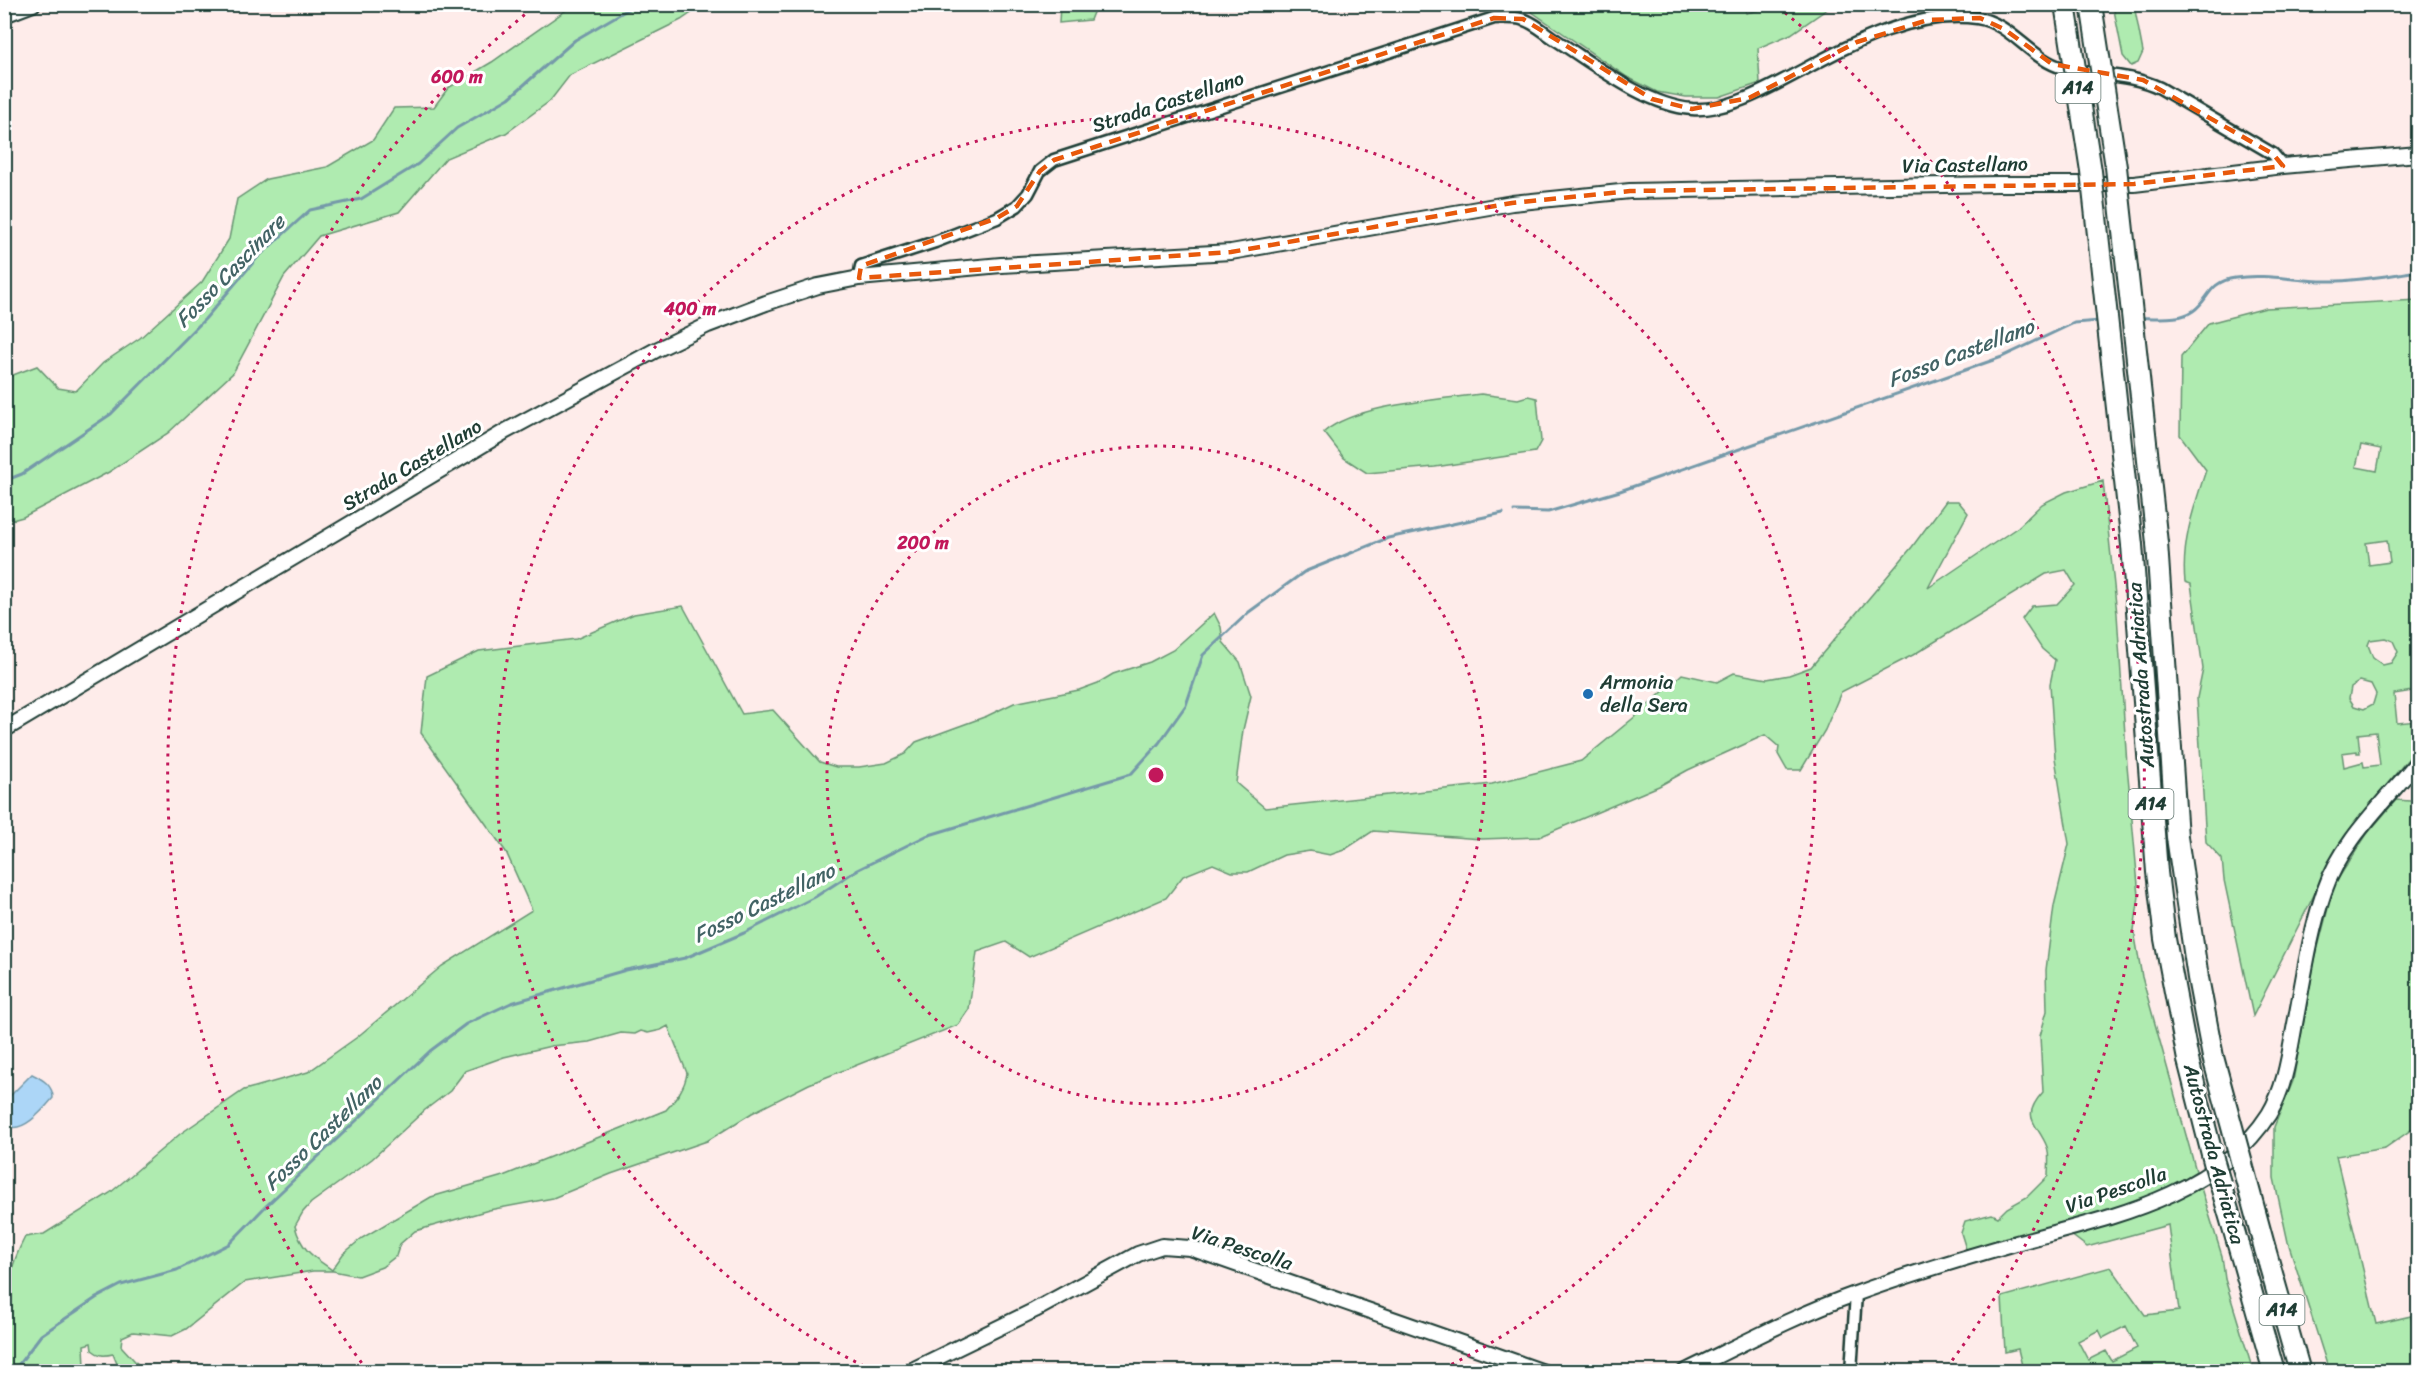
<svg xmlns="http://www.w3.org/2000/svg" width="2423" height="1376" font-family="Sriracha,sans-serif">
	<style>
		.green { fill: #afebb0; stroke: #679472; stroke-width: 1.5; fill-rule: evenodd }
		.water { fill: #acd6f7; stroke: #7499a9; stroke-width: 1.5 }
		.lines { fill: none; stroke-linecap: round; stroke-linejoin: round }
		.stream { stroke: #7499a9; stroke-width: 3 }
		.minor-casing { stroke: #1f3d34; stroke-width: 15 }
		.tertiary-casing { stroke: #1f3d34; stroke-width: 18 }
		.motorway-casing { stroke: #1f3d34; stroke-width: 24 }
		.minor { stroke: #fff; stroke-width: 10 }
		.tertiary { stroke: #fff; stroke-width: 14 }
		.motorway { stroke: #fff; stroke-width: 20 }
		.motorway-bridge-casing { stroke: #1f3d34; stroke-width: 24; stroke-linecap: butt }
		.motorway-bridge { stroke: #fff; stroke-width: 20 }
		.marked { fill: none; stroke: #e8590c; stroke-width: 4.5; stroke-dasharray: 12 8; stroke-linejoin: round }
		.ring { fill: none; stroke: #c2185b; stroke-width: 3; stroke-dasharray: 3 6 }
		.poi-dot { fill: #1f6fb2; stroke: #fff; stroke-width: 2 }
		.labels { text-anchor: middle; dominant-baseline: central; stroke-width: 6; stroke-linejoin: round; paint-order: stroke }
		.shield { fill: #fff; stroke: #627771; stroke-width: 1.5 }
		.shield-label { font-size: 18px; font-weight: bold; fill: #1f3d34 }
		.street-label { font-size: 20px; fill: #1f3d34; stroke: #fff }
		.poi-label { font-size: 20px; fill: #1f3d34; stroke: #fff; text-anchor: start }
		.water-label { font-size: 21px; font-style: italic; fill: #426365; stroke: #fff }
		.centre { fill: #c2185b; stroke: #fff; stroke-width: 3 }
		.ring-label { font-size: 18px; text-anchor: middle; font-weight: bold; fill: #c2185b; stroke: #fff; stroke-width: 6; stroke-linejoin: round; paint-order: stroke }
	</style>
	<rect width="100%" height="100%" fill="#feecea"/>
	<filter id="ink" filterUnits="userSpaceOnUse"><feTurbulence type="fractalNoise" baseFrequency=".0167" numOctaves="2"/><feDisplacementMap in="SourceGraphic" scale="12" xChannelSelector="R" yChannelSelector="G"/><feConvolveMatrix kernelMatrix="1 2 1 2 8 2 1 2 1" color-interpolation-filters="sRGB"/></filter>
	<g filter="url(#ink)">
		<path class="green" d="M 575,4 L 703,5 L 681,20 L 570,75 L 550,101 L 506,133 L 446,158 L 399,212 L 319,236 L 284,277 L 233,373 L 168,433 L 109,472 L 23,517 L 5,522 L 5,378 L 37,366 L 58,388 L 76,391 L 103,363 L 140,338 L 202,282 L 229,239 L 237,199 L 267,179 L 327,167 L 373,140 L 394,108 L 434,107 L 448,88 L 492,62 Z
			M 1060,5 L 1060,4 L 1096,5 L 1090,20 L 1059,23 Z
			M 1744,5 L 1746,13 L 1760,10 L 1760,5 L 1833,5 L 1791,34 L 1758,48 L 1760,83 L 1719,97 L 1686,97 L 1657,92 L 1627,77 L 1532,12 L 1526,5 Z
			M 2113,5 L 2134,5 L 2143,52 L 2138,63 L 2131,66 L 2123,56 Z
			M 2418,300 L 2418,541 L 2414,540 L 2413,556 L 2418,557 L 2418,690 L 2394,694 L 2397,723 L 2418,721 L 2418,747 L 2350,829 L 2319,885 L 2253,1016 L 2224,880 L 2222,859 L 2206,842 L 2197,698 L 2203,669 L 2191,584 L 2185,582 C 2181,543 2194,507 2206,470 L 2180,435 L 2181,357 L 2209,323 L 2266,308 ZM 2361,445 L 2381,449 L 2377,471 L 2356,467 ZM 2387,540 L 2390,562 L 2369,565 L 2366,543 ZM 2385,638 L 2393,641 L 2398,652 L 2391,663 L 2383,665 L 2373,658 L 2368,645 L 2370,640 ZM 2360,681 L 2371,684 L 2376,694 L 2373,704 L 2364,709 L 2354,706 L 2349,698 L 2351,687 ZM 2376,732 L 2380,765 L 2364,767 L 2363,762 L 2344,767 L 2342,753 L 2357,751 L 2357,753 L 2360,753 L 2358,734 Z
			M 1481,394 L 1518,399 L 1528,396 L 1537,398 L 1541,441 L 1535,452 L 1435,467 L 1367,473 L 1344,458 L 1324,432 C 1358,404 1436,400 1481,394 Z
			M 2103,481 L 2117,614 L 2127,765 L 2139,896 L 2134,931 L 2142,977 L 2196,1171 C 2134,1213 2039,1230 1966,1249 L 1961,1233 L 1965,1221 L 1992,1214 L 1998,1217 L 2007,1208 L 2027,1197 L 2048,1176 C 2048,1168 2050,1155 2047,1147 C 2038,1123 2019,1119 2043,1092 L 2040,1036 L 2047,1011 L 2046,970 L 2054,906 L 2069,844 L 2055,758 L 2050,684 L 2055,660 L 2042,649 L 2022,619 L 2032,606 L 2057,604 L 2075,585 L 2066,570 L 2046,574 L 1913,655 L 1841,692 L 1825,730 L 1801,770 L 1787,770 L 1778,754 L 1779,747 L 1765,735 L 1688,770 L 1659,786 L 1539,837 L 1481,839 L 1373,831 L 1344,850 L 1330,855 L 1310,851 L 1284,855 L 1248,872 L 1232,872 L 1213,864 L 1183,876 L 1166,898 L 1029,957 L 1006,942 L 977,952 L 969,1009 L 958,1025 L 809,1084 L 752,1113 L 707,1141 L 611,1174 L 553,1198 L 489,1210 L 415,1231 L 400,1244 L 396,1256 L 382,1267 L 358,1276 L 333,1271 L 313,1271 L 245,1282 L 186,1329 L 172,1336 L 133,1332 L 122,1337 L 121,1346 L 144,1371 L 120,1371 L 113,1354 C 104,1356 99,1356 92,1350 L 91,1343 L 84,1345 L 85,1367 L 87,1371 L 5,1372 C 5,1320 0,1285 25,1237 L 44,1234 L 110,1193 L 180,1134 L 244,1090 L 308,1072 L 356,1038 L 442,966 L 532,910 L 506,852 L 421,733 L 427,676 L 479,651 L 576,639 L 634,614 L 683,606 L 742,714 L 773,710 L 820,762 L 836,767 L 859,767 L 886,763 L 905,754 L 916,742 L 987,716 L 1014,703 L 1079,690 L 1098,683 L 1113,674 L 1150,662 L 1173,650 L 1214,613 L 1221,627 L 1223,642 L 1240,662 L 1251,696 L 1243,730 L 1236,783 L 1265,808 L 1492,784 L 1581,761 L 1642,711 L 1682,674 L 1717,682 L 1734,673 L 1767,679 L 1789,675 L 1811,667 L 1912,547 L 1946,501 L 1958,501 L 1968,513 L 1928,588 L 2018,527 L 2042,504 L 2066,492 ZM 668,1026 L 687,1073 C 685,1088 676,1099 666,1110 L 503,1176 L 431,1197 L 362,1238 L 343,1254 L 332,1270 C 314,1257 301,1250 295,1226 L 303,1212 L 311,1203 L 372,1159 L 425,1110 L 450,1091 L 465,1071 L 504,1057 L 551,1046 L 589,1042 L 621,1033 L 635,1034 L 641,1031 L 648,1033 L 661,1030 Z
			M 2418,796 L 2418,831 L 2415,835 L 2411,855 L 2418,938 L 2418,1125 L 2385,1148 L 2336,1156 L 2376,1324 L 2411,1316 C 2415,1334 2416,1353 2411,1371 L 2329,1371 L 2288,1242 L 2274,1178 L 2274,1127 L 2293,1081 L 2315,959 L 2334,885 L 2367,834 L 2396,800 L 2410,801 Z
			M 2201,1188 L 2222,1256 L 2225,1279 L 2253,1371 L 2023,1370 L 2018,1349 L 2005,1352 L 2002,1297 L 2111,1267 L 2145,1315 L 2179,1311 L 2168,1225 L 2087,1247 L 2070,1234 L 2142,1213 ZM 2126,1326 L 2137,1348 L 2112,1361 L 2106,1351 L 2088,1360 L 2078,1341 L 2099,1330 L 2103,1338 Z"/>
		<path class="water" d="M 32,1074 C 42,1079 53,1085 53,1098 C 43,1110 20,1137 5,1124 L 5,1101 Z"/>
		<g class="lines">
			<path class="stream" d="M 2139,318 C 2156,317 2179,321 2193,311 C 2210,299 2208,282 2235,278 C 2267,273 2299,282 2331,281 C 2360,281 2390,275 2418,271
				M 4,481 L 22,474 L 111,414 L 205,319 L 257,258 L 310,210 L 361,199 L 418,164 L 457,128 L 509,98 L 575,40 L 637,4
				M 1514,511 L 1548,512 L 1620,491 L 2002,357 L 2074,323 L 2100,321
				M 13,1372 L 41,1335 L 96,1298 L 121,1285 L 177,1270 L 229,1244 L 265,1207 L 430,1051 L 466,1024 L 511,1003 L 626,970 L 685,958 L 744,933 L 815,897 L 857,870 L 926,836 L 1131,774 L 1159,743 L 1186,705 L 1203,655 L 1249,612 L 1304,572 L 1388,538 L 1503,513"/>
			<g class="minor-casing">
				<path id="minor" d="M 859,278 L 861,266 L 935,242 L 997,218 L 1017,206 L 1028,194 L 1040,171 L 1054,160 L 1494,18 C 1503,18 1513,17 1521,19 C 1533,21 1546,34 1556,40 C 1595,65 1645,105 1692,109 C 1724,111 1755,95 1782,81 C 1842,50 1907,9 1977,18 C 2011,23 2030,59 2063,68 C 2095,76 2129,73 2160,88 L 2273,154 L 2283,166
					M 1851,1372 L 1856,1293"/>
			</g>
			<g class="tertiary-casing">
				<path id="tertiary" d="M 4,15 L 33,4
					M 4,730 L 506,431 L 656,350 L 708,325 L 766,303 L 818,286 L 859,278 L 1001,265 L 1231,252 L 1512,203 L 1630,191 L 1998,184 L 2134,184 L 2283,166 L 2418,154
					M 908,1372 L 1035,1310 L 1138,1254 L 1162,1246 L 1190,1248 L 1544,1372
					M 1684,1372 C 1740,1345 1796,1315 1855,1294 C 1906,1275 1957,1260 2009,1245 C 2100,1219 2214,1200 2269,1114 C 2284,1090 2289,1057 2294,1029 C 2303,983 2309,936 2324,892 C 2341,841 2386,801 2418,761"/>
			</g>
			<g class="motorway-casing">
				<path id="motorway" d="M 2157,543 L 2177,837 L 2198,978 L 2213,1057
					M 2132,545 L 2157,872 L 2165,939 L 2188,1060
					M 2265,1249 L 2300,1372
					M 2241,1255 L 2274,1372"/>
			</g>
			<use href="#minor" class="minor"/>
			<use href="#tertiary" class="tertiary"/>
			<use href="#motorway" class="motorway"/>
			<g class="motorway-bridge-casing">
				<path id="motorway-bridge" d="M 2065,4 L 2091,171 L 2132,545
					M 2091,4 L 2116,167 L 2157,543
					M 2213,1057 L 2265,1249
					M 2188,1060 L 2214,1162 L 2241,1255"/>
			</g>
			<use href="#motorway-bridge" class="motorway-bridge"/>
		</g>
	</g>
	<path class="marked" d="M 1494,18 L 1523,19 L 1652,99 L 1692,109 L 1749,98 L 1857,42 L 1928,20 L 1980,18 L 2004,29 L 2052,64 L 2143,80 L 2273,154 L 2283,166 L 2134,184 L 1630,191 L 1512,203 L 1231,252 L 859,278 L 861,266 L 997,218 L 1017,206 L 1040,171 L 1054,160 Z"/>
	<g class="ring">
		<circle cx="1156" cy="775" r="329"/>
		<path d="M872 1370A659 659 0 1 1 1440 1370"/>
		<path d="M367 1370A988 988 0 0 1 534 7M1778 7A988 988 0 0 1 1945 1370"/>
	</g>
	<circle class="poi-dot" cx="1588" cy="694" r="6"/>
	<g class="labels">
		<g class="shield">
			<rect x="2055.5" y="73" width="45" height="30" rx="4.5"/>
			<rect x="2128.5" y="789" width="45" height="30" rx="4.5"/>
			<rect x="2259.5" y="1295" width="45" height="30" rx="4.5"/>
		</g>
		<g class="shield-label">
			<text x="2078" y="88">A14</text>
			<text x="2151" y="804">A14</text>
			<text x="2282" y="1310">A14</text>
		</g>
		<g class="street-label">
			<text transform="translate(1168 102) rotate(-18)">Strada Castellano</text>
			<text transform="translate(1965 165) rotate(-1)">Via Castellano</text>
			<text transform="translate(412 465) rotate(-31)">Strada Castellano</text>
			<text transform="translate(2141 675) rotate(-94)">Autostrada Adriatica</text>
			<text transform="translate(2214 1154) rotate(75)">Autostrada Adriatica</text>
			<text transform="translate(2116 1190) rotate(-19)">Via Pescolla</text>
			<text transform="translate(1242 1248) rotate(18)">Via Pescolla</text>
		</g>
		<g class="poi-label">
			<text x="1600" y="682">Armonia<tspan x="1600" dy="23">della Sera</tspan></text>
		</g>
		<g class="water-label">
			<text transform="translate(230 271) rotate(-46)">Fosso Cascinare</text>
			<text transform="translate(1961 353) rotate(-21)">Fosso Castellano</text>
			<text transform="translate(764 903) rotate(-26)">Fosso Castellano</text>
			<text transform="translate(323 1133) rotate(-44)">Fosso Castellano</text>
		</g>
	</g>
	<circle cx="1156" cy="775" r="9" class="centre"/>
	<g class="ring-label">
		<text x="457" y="83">600 m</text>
		<text x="690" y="315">400 m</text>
		<text x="923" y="549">200 m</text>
	</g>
	<rect width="2423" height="1376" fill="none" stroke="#fff" stroke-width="24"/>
	<rect x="12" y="12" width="2399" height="1352" fill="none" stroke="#1f3d34" stroke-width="2" filter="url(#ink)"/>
</svg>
